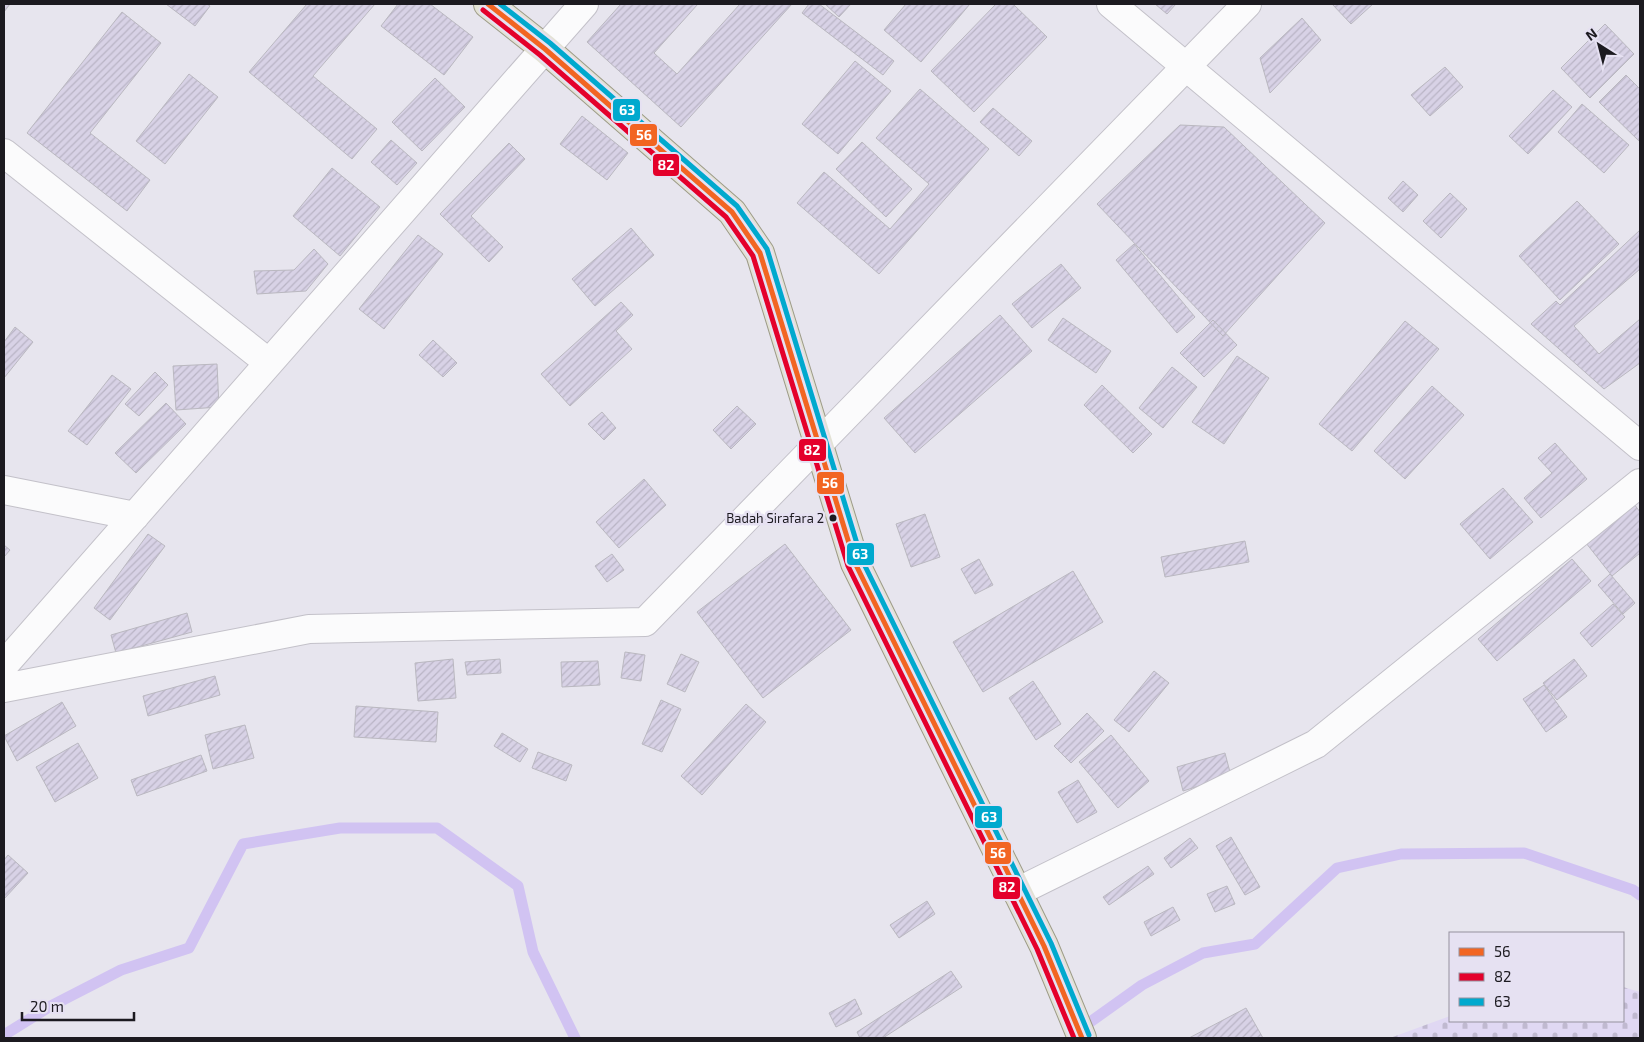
<svg xmlns="http://www.w3.org/2000/svg" width="1644" height="1042" font-family="'Exo 2',sans-serif">
	<style>
		.cemetery { fill: url(#cemetery-stones) }
		.lines { fill: none; stroke-linecap: round; stroke-linejoin: round }
		.stream { stroke: #d1c3f2; stroke-width: 11 }
		.building { fill: url(#building-hatch); stroke: #bab8c0 }
		.minor-casing { stroke: #c3c1c9; stroke-width: 30 }
		.major-casing { stroke: #9d9b88; stroke-width: 30 }
		.minor { stroke: #fbfbfc; stroke-width: 28 }
		.major { stroke: #e3e2d5; stroke-width: 28 }
		.bus-1-casing { stroke: #e6e1f2; stroke-width: 9 }
		.bus-2-casing { stroke: #e6e1f2; stroke-width: 9 }
		.bus-3-casing { stroke: #e6e1f2; stroke-width: 9 }
		.bus-1 { stroke: #f26522; stroke-width: 5 }
		.bus-2 { stroke: #e4002b; stroke-width: 5 }
		.bus-3 { stroke: #00a9ce; stroke-width: 5 }
		.bus-dot { fill: #1c1a20; stroke: #e6e1f2; stroke-width: 2 }
		.labels { text-anchor: middle; dominant-baseline: central; stroke-width: 5; stroke-linejoin: round; paint-order: stroke }
		.bus-label { font-size: 13px; fill: #1c1a20; stroke: #e6e1f2; text-anchor: end }
		.line-badge { stroke: #e6e1f2; stroke-width: 2 }
		.badge-label { font-size: 14px; text-anchor: middle; font-weight: bold; fill: #fff }
	</style>
	<defs>
		<pattern id="cemetery-stones" width="16" height="16" patternUnits="userSpaceOnUse" patternTransform="scale(1.25)"><rect width="16" height="16" fill="#e0d8f3"/><path d="M2 7V4a2 2 0 0 1 4 0v3zM10 15v-3a2 2 0 0 1 4 0v3z" fill="#c0b9d0"/></pattern>
		<pattern id="building-hatch" width="6" height="6" patternUnits="userSpaceOnUse" patternTransform="scale(1.25)"><rect width="6" height="6" fill="#d8d2e6"/><path d="M-1 1l2-2M0 6l6-6M5 7l2-2" fill="none" stroke="#b9b4c5"/></pattern>
	</defs>
	<rect width="100%" height="100%" fill="#e7e5ee"/>
	<path class="cemetery" d="M 1623,987 L 1640,992 L 1640,1038 L 1390,1038 L 1450,1016 L 1450,1021 L 1623,1021 Z"/>
	<g class="lines">
		<path class="stream" d="M 1079,1030 L 1142,985 L 1203,953 L 1255,944 L 1337,868 L 1401,854 L 1524,853 L 1633,890 L 1640,895
			M 4,1035 L 49,1007 L 121,970 L 189,948 L 243,844 L 340,828 L 437,828 L 518,886 L 533,952 L 575,1038"/>
	</g>
	<path class="building" d="M 4,4 L 10,4 L 4,12 Z
		M 166,4 L 207,4 L 210,6 L 195,26 Z
		M 307,4 L 375,4 L 313,76 L 377,129 L 352,159 L 249,72 Z
		M 398,4 L 430,4 L 473,37 L 444,75 L 381,26 Z
		M 621,4 L 698,4 L 654,53 L 677,74 L 740,4 L 792,4 L 681,127 L 587,42 Z
		M 809,4 L 819,4 L 894,61 L 883,75 L 802,13 Z
		M 825,4 L 851,4 L 839,17 Z
		M 906,4 L 970,4 L 921,62 L 884,30 Z
		M 996,4 L 1013,4 L 1047,37 L 974,112 L 931,71 Z
		M 1155,4 L 1176,4 L 1167,14 Z
		M 1332,4 L 1373,4 L 1351,24 Z
		M 122,12 L 161,43 L 90,133 L 150,180 L 127,211 L 27,133 Z
		M 1302,18 L 1321,40 L 1270,93 L 1260,58 Z
		M 1605,24 L 1634,54 L 1590,98 L 1561,68 Z
		M 855,61 L 891,91 L 838,154 L 802,124 Z
		M 1445,67 L 1463,87 L 1430,116 L 1411,95 Z
		M 189,74 L 218,97 L 165,164 L 136,141 Z
		M 1626,75 L 1640,89 L 1640,142 L 1599,102 Z
		M 435,78 L 465,107 L 422,151 L 392,122 Z
		M 920,89 L 989,149 L 879,274 L 797,203 L 824,172 L 890,229 L 929,184 L 876,138 Z
		M 1553,90 L 1572,107 L 1528,154 L 1509,136 Z
		M 1582,104 L 1629,145 L 1604,173 L 1558,132 Z
		M 993,108 L 1032,141 L 1019,156 L 980,122 Z
		M 582,116 L 628,153 L 607,180 L 560,144 Z
		M 1180,125 L 1224,127 L 1325,223 L 1223,336 L 1097,204 Z
		M 391,140 L 417,163 L 397,185 L 371,162 Z
		M 862,142 L 912,189 L 886,217 L 836,169 Z
		M 509,143 L 525,159 L 471,216 L 503,247 L 489,262 L 440,214 Z
		M 332,168 L 380,207 L 340,256 L 293,216 Z
		M 1403,181 L 1418,195 L 1403,212 L 1388,198 Z
		M 1450,193 L 1467,209 L 1441,238 L 1423,221 Z
		M 1577,201 L 1619,244 L 1560,300 L 1519,256 Z
		M 631,228 L 654,255 L 595,306 L 572,279 Z
		M 1640,230 L 1640,269 L 1574,326 L 1599,354 L 1640,319 L 1640,363 L 1604,389 L 1531,324 L 1556,301 L 1560,305 Z
		M 418,235 L 443,254 L 384,329 L 359,309 Z
		M 1134,244 L 1195,317 L 1177,333 L 1116,260 Z
		M 314,249 L 328,264 L 306,291 L 257,294 L 254,271 L 294,270 Z
		M 1061,264 L 1081,288 L 1032,328 L 1012,304 Z
		M 621,302 L 633,315 L 616,331 L 632,349 L 570,406 L 541,374 Z
		M 1000,315 L 1032,351 L 915,453 L 884,418 Z
		M 1063,318 L 1111,351 L 1096,373 L 1048,340 Z
		M 1213,320 L 1237,345 L 1204,377 L 1180,353 Z
		M 1405,321 L 1439,349 L 1352,451 L 1319,424 Z
		M 15,327 L 33,342 L 4,378 L 4,342 Z
		M 433,340 L 457,363 L 443,377 L 419,355 Z
		M 1237,356 L 1269,378 L 1224,444 L 1192,422 Z
		M 217,364 L 219,407 L 176,410 L 173,366 Z
		M 1172,367 L 1197,387 L 1163,428 L 1139,408 Z
		M 155,372 L 168,385 L 139,416 L 125,404 Z
		M 112,375 L 131,389 L 87,445 L 68,431 Z
		M 1102,385 L 1152,434 L 1133,453 L 1084,405 Z
		M 1432,386 L 1464,415 L 1405,479 L 1374,451 Z
		M 166,403 L 186,424 L 136,473 L 115,453 Z
		M 737,406 L 756,424 L 731,449 L 713,430 Z
		M 602,412 L 616,428 L 604,440 L 588,424 Z
		M 1555,443 L 1587,479 L 1541,518 L 1524,498 L 1552,473 L 1538,458 Z
		M 644,479 L 666,505 L 619,548 L 596,522 Z
		M 1503,488 L 1533,522 L 1490,559 L 1460,524 Z
		M 1634,504 L 1640,512 L 1640,553 L 1612,576 L 1586,543 Z
		M 925,514 L 940,557 L 911,567 L 896,524 Z
		M 148,534 L 165,546 L 110,620 L 94,608 Z
		M 1245,541 L 1249,562 L 1165,577 L 1161,557 Z
		M 785,544 L 851,630 L 763,698 L 697,612 Z
		M 4,545 L 10,550 L 4,557 Z
		M 612,554 L 624,570 L 607,582 L 595,566 Z
		M 979,559 L 993,585 L 975,594 L 961,569 Z
		M 1572,559 L 1591,581 L 1497,661 L 1478,639 Z
		M 1073,571 L 1103,622 L 983,692 L 953,642 Z
		M 1610,574 L 1635,603 L 1623,614 L 1598,585 Z
		M 1613,604 L 1625,617 L 1592,647 L 1580,633 Z
		M 187,613 L 192,632 L 116,653 L 111,635 Z
		M 625,652 L 645,655 L 641,681 L 621,678 Z
		M 681,654 L 699,662 L 685,692 L 667,684 Z
		M 453,659 L 456,698 L 418,701 L 415,663 Z
		M 500,659 L 501,673 L 467,675 L 465,662 Z
		M 1574,659 L 1587,676 L 1557,700 L 1543,683 Z
		M 598,661 L 600,685 L 562,687 L 561,662 Z
		M 1154,671 L 1169,683 L 1129,732 L 1114,720 Z
		M 215,676 L 220,695 L 148,716 L 143,696 Z
		M 1033,681 L 1061,724 L 1036,740 L 1009,698 Z
		M 1544,685 L 1567,717 L 1546,732 L 1523,699 Z
		M 661,700 L 681,709 L 662,752 L 642,744 Z
		M 62,702 L 76,726 L 17,761 L 4,736 Z
		M 746,704 L 766,722 L 702,795 L 681,776 Z
		M 356,706 L 438,712 L 436,742 L 354,737 Z
		M 1087,713 L 1104,731 L 1071,763 L 1054,746 Z
		M 245,725 L 254,758 L 213,769 L 205,735 Z
		M 502,733 L 528,749 L 520,762 L 494,746 Z
		M 1111,735 L 1149,781 L 1118,808 L 1079,762 Z
		M 78,743 L 98,778 L 55,802 L 36,767 Z
		M 538,752 L 572,765 L 566,781 L 532,768 Z
		M 1225,753 L 1231,776 L 1183,791 L 1177,767 Z
		M 201,755 L 207,771 L 137,796 L 131,780 Z
		M 1078,780 L 1097,812 L 1077,823 L 1058,792 Z
		M 1231,837 L 1260,887 L 1245,895 L 1216,846 Z
		M 1190,838 L 1198,848 L 1171,868 L 1164,858 Z
		M 8,855 L 28,873 L 4,899 L 4,860 Z
		M 1148,866 L 1154,874 L 1109,905 L 1103,897 Z
		M 1227,886 L 1235,904 L 1215,912 L 1207,894 Z
		M 927,901 L 935,914 L 899,938 L 890,925 Z
		M 1173,907 L 1180,920 L 1151,936 L 1144,922 Z
		M 951,971 L 962,987 L 883,1038 L 860,1038 L 857,1032 Z
		M 855,999 L 862,1014 L 836,1027 L 829,1013 Z
		M 1246,1008 L 1263,1038 L 1189,1038 Z"/>
	<g class="lines">
		<g class="minor-casing">
			<path id="minor" d="M 1111,4 L 1640,446
				M 4,153 L 269,363
				M 4,490 L 135,516
				M 4,665 L 584,4
				M 4,688 L 309,629 L 645,622 L 1247,4
				M 1017,892 L 1316,744 L 1640,483"/>
		</g>
		<g class="major-casing">
			<path id="major" d="M 488,4 L 545,49 L 732,212 L 760,253 L 855,563 L 1044,946 L 1082,1038"/>
		</g>
		<use href="#minor" class="minor"/>
		<use href="#major" class="major"/>
		<g class="bus-1-casing">
			<path id="bus-1" d="M 488,4 L 545,49 L 732,212 L 760,253 L 855,563 L 1044,946 L 1082,1038"/>
		</g>
		<g class="bus-2-casing">
			<path id="bus-2" d="M 483,10 L 540,55 L 726,217 L 753,256 L 848,566 L 1037,949 L 1074,1038"/>
		</g>
		<g class="bus-3-casing">
			<path id="bus-3" d="M 500,4 L 550,43 L 737,206 L 767,249 L 862,560 L 1051,943 L 1089,1035"/>
		</g>
		<use href="#bus-1" class="bus-1"/>
		<use href="#bus-2" class="bus-2"/>
		<use href="#bus-3" class="bus-3"/>
	</g>
	<circle class="bus-dot" cx="833" cy="518" r="4.5"/>
	<g class="labels">
		<g class="bus-label">
			<text x="824" y="518">Badah Sirafara 2</text>
		</g>
	</g>
	<g class="line-badge">
		<rect x="612" y="98" width="29" height="24" rx="5" fill="#00a9ce"/>
		<rect x="629" y="123" width="29" height="24" rx="5" fill="#f26522"/>
		<rect x="652" y="153" width="28" height="24" rx="5" fill="#e4002b"/>
		<rect x="798" y="438" width="29" height="24" rx="5" fill="#e4002b"/>
		<rect x="816" y="471" width="29" height="24" rx="5" fill="#f26522"/>
		<rect x="846" y="542" width="29" height="24" rx="5" fill="#00a9ce"/>
		<rect x="974" y="805" width="29" height="24" rx="5" fill="#00a9ce"/>
		<rect x="984" y="841" width="28" height="24" rx="5" fill="#f26522"/>
		<rect x="992" y="876" width="29" height="24" rx="5" fill="#e4002b"/>
	</g>
	<g class="badge-label">
		<text x="627" y="115">63</text>
		<text x="644" y="140">56</text>
		<text x="666" y="170">82</text>
		<text x="812" y="455">82</text>
		<text x="830" y="488">56</text>
		<text x="860" y="559">63</text>
		<text x="989" y="822">63</text>
		<text x="998" y="858">56</text>
		<text x="1007" y="892">82</text>
	</g>
	<rect width="1644" height="1042" fill="none" stroke="#1c1a20" stroke-width="10"/>
	<rect x="1449" y="932" width="175" height="90" fill="#e6e1f2" stroke="#95919e"/>
	<rect x="1459" y="948" width="25" height="8" fill="#f26522" stroke="#95919e"/>
	<text x="1494" y="957" font-size="15" fill="#1c1a20">56</text>
	<rect x="1459" y="973" width="25" height="8" fill="#e4002b" stroke="#95919e"/>
	<text x="1494" y="982" font-size="15" fill="#1c1a20">82</text>
	<rect x="1459" y="998" width="25" height="8" fill="#00a9ce" stroke="#95919e"/>
	<text x="1494" y="1007" font-size="15" fill="#1c1a20">63</text>
	<g transform="translate(1599 45) rotate(324)" stroke="#e6e1f2" stroke-width="4" paint-order="stroke">
	<path d="M0-4L9 19L0 12L-9 19Z" fill="#1c1a20"/>
	<text y="-8" font-size="14" font-weight="bold" text-anchor="middle" fill="#1c1a20">N</text>
	</g>
	<path d="M22 1012v8h112v-8" fill="none" stroke="#1c1a20" stroke-width="2.5"/>
	<text x="30" y="1012" font-size="15" fill="#1c1a20" stroke="#e6e1f2" stroke-width="4" paint-order="stroke">20 m</text>
</svg>
